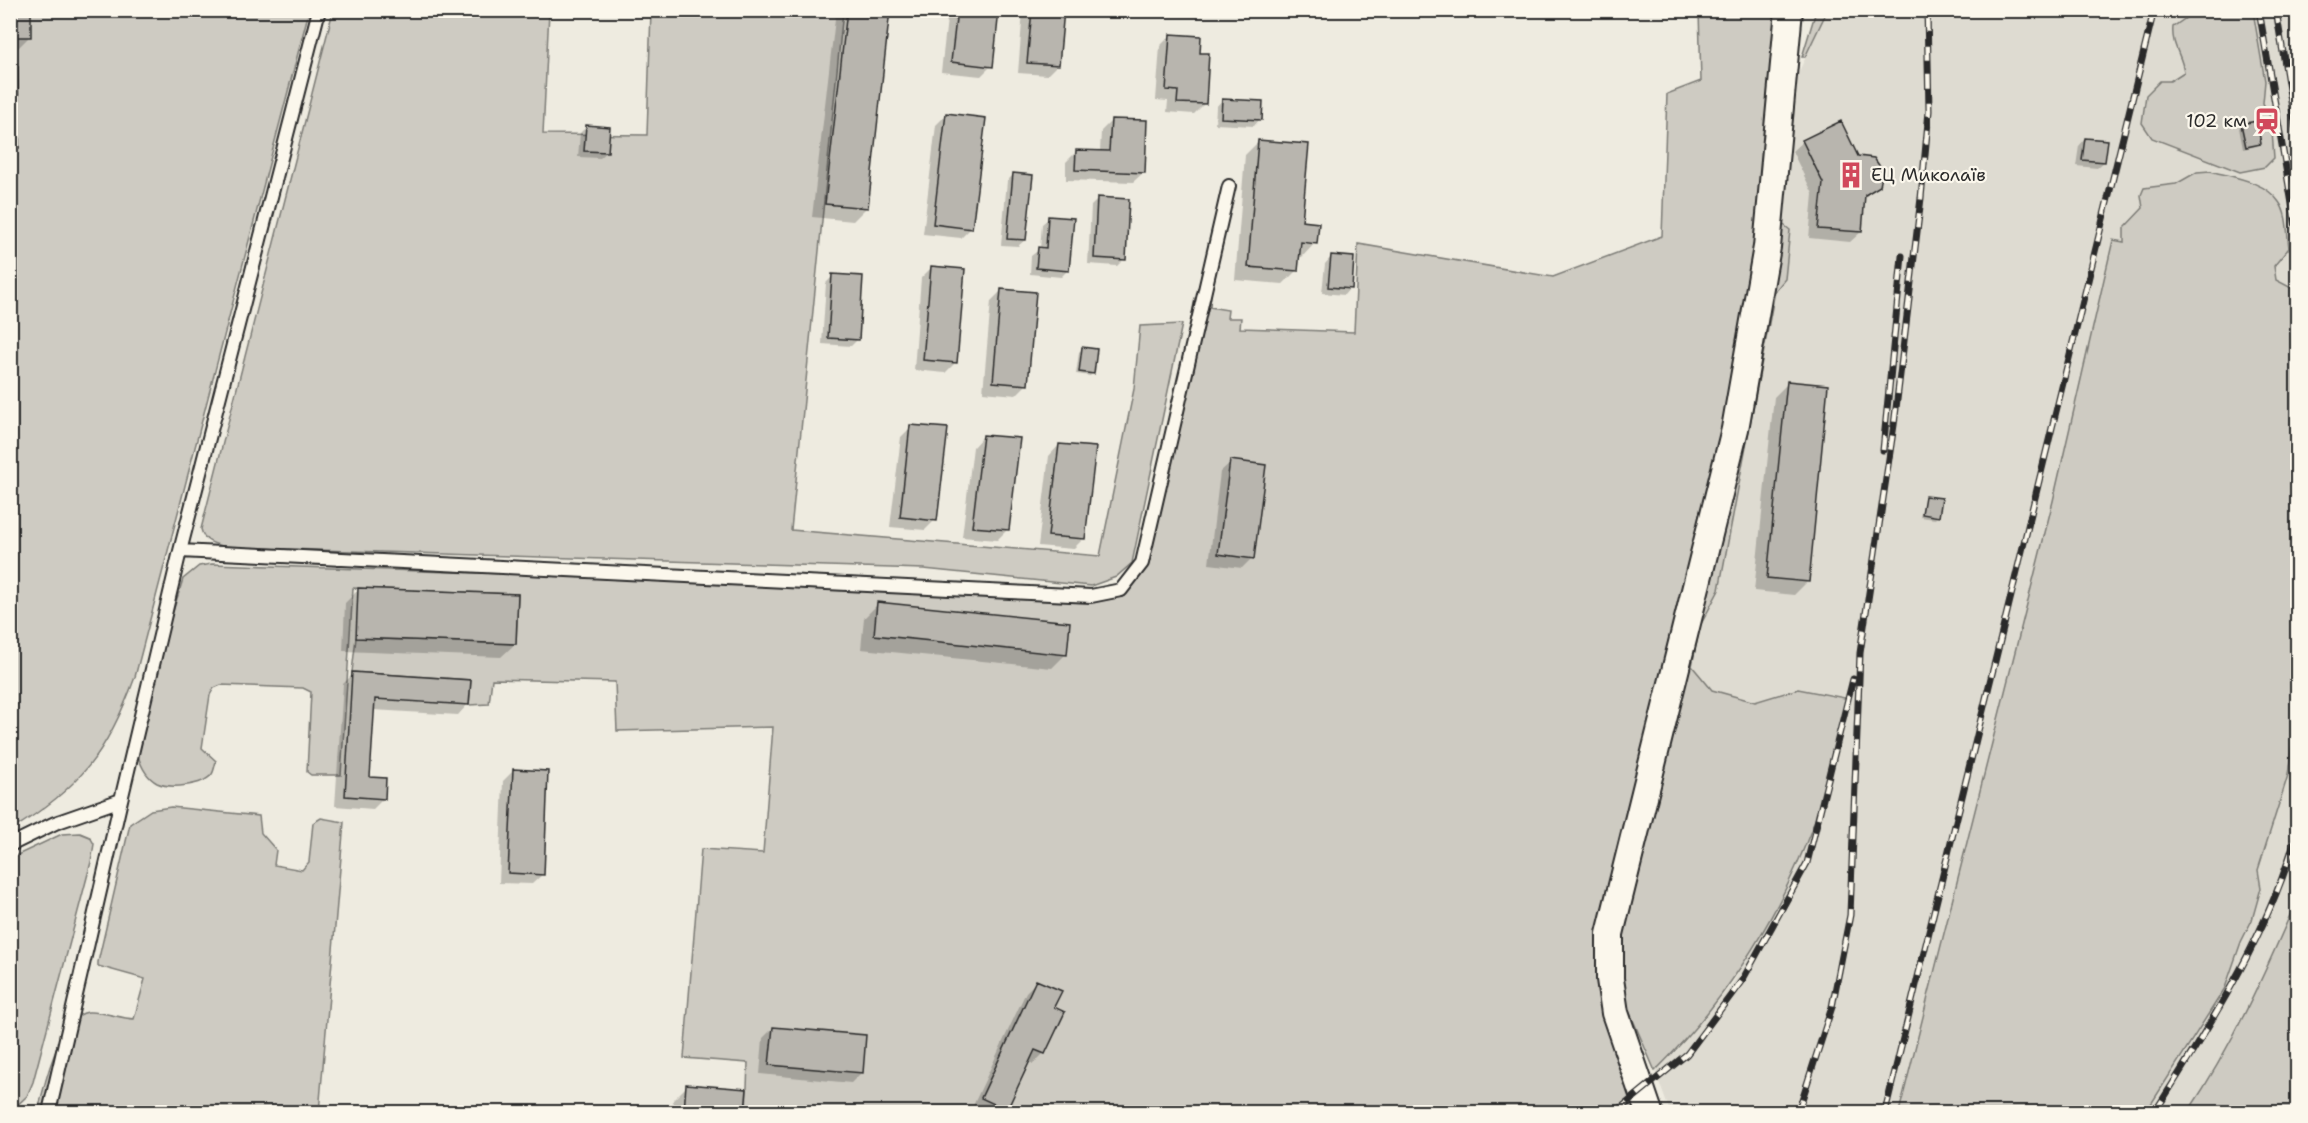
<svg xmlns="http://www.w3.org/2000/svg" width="2308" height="1123" font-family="'Shantell Sans',sans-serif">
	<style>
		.built { fill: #dedbd1 }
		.green { fill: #cecbc2; stroke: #7c7b76; stroke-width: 1.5 }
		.shadow { fill: #0003 }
		.building { fill: #b8b5ae; stroke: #2b2b2b; stroke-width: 1.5 }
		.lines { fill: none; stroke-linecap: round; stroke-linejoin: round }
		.lane-casing { stroke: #2b2b2b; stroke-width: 16 }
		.street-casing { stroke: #2b2b2b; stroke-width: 30 }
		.lane { stroke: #fbf7ec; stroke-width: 12 }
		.street { stroke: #fbf7ec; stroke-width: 26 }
		.rail-casing { stroke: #2b2b2b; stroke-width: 7 }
		.rail { stroke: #fbf7ec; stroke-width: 4.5; stroke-dasharray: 14; stroke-linecap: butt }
		.labels { text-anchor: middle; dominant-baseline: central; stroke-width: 4.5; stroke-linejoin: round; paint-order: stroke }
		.poi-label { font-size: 18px; fill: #2b2b2b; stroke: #fbf7ec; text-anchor: end }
	</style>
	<rect width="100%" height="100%" fill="#eeebe0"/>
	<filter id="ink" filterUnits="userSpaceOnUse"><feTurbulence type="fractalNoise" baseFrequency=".0167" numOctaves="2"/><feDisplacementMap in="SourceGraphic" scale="12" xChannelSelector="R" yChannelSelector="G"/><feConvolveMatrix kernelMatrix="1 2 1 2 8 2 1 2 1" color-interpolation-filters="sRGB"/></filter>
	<g filter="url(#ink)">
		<path class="built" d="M 1827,11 L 2297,11 L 2297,443 L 2281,322 L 2113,240 L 2053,501 L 1899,1112 L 1670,1112 L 1655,1071 L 1678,1049 L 1732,984 L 1776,909 L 1799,862 L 1831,772 L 1850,699 L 1798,690 L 1755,702 L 1712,690 L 1692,666 L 1700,626 L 1719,590 L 1775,291 L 1785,279 L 1780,222 L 1785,102 Z
			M 2297,697 L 2297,899 L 2257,993 L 2216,1070 L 2188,1112 L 2141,1112 L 2288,775 Z"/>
		<path class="green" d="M 11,11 L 309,11 L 135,677 C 108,752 80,788 11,830 Z
			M 333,11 L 549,11 L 543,134 L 647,135 L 651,11 L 843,11 L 791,530 L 1100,556 L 1134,389 L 1140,326 L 1182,324 L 1132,563 L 1116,577 L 1091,586 L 924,569 L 226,547 C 214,544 204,542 201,529 Z
			M 1699,11 L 1786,11 L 1757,245 L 1728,428 L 1604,934 L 1650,1112 L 746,1112 L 748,1063 L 684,1058 L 701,849 L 763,853 L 773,727 L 617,731 L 615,682 L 492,679 L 489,704 L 469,705 L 471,680 L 352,672 L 356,638 L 516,644 L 518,594 L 353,588 L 341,775 L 311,775 L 307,772 L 311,692 L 303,688 L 221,685 L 214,688 L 210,695 L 202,748 L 216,761 C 215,765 214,771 212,774 C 203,786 170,789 157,783 C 146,777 140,764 137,752 L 151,683 L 183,579 L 199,566 L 212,564 L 543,575 L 921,581 L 1090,598 L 1108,594 L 1146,557 L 1195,298 L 1211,291 L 1210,307 L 1228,310 L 1227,318 L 1241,318 L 1240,328 L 1354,332 L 1358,244 L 1553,277 L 1662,236 L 1667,94 L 1701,81 Z
			M 1816,11 L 1827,11 L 1805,57 L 1802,57 Z
			M 2196,11 L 2253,11 L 2265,81 L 2263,103 L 2271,119 L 2274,158 L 2265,167 L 2240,172 L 2152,138 L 2142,123 L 2146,95 L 2160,81 L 2170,81 L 2184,72 C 2182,55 2171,45 2173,27 Z
			M 1790,70 L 1797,71 L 1785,102 L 1780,222 L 1790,230 L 1785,279 L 1775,291 L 1719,590 L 1700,626 L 1692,666 L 1712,690 L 1755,702 L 1798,689 L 1850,699 C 1819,842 1760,967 1655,1071 L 1623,997 L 1619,935 L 1674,692 Z
			M 2210,171 C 2232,177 2265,181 2279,202 C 2288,214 2287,234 2289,248 L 2274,266 L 2276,280 L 2297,291 L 2297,410 L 2294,416 L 2298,443 L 2298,697 L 2288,775 L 2258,870 L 2261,888 L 2252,920 L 2241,942 L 2225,988 L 2146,1112 L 1899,1112 L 2053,501 L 2113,240 L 2124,242 L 2124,228 L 2143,208 L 2141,195 L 2144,188 L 2176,184 L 2197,172 Z
			M 171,807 L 259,816 L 261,833 L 276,850 L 274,865 L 302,870 L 309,862 L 313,823 L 321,818 L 344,822 L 319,1112 L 38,1112 C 43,1089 60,1015 88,1012 C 102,1011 119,1018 134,1019 L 145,979 L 98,966 L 98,962 L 130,824 L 151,810 Z
			M 80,833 L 90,837 L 94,844 L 91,862 L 33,1082 L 27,1096 L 11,1111 L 11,858 L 62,834 Z
			M 2297,899 L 2297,1112 L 2188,1112 C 2233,1045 2265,973 2297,899 Z"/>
		<path class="shadow" d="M 10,10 L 30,36 L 16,50 L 10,50 Z
			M 836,10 L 889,10 L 866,208 L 853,221 L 812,217 Z
			M 948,10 L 998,10 L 991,66 L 981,76 L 941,72 Z
			M 1023,10 L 1062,10 L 1057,65 L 1047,75 L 1018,73 Z
			M 1171,35 L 1198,54 L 1204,104 L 1194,114 L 1167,112 L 1168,101 L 1156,100 L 1160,46 Z
			M 10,67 L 17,148 L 10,155 Z
			M 1222,100 L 1260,119 L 1254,126 L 1215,124 L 1216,107 Z
			M 946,115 L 971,228 L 961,238 L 923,234 L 936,125 Z
			M 1111,121 L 1144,172 L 1133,182 L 1066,180 L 1066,162 L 1077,151 L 1100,152 L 1101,131 Z
			M 2242,125 L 2259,143 L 2256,146 L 2243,149 L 2239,128 Z
			M 586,127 L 607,152 L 600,158 L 578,157 L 580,133 Z
			M 2085,139 L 2104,162 L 2097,168 L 2076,166 L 2079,146 Z
			M 1259,141 L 1301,223 L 1315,243 L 1302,257 L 1298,257 L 1297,270 L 1283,284 L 1235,280 L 1245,155 Z
			M 1803,141 L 1857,157 L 1881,179 L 1863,200 L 1861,232 L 1850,242 L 1809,238 L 1813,194 L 1792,151 Z
			M 1014,174 L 1025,240 L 1018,246 L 1001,245 L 1007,181 Z
			M 1098,199 L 1124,259 L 1117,266 L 1088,264 L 1091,206 Z
			M 1049,218 L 1068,270 L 1061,277 L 1030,274 L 1031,256 L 1040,249 L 1042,224 Z
			M 1331,257 L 1350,288 L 1344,295 L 1322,293 L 1325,264 Z
			M 931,268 L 956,362 L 945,373 L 914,370 L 921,278 Z
			M 833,276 L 858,339 L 851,346 L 822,344 L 826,283 Z
			M 1001,291 L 1026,385 L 1016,395 L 983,392 L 991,301 Z
			M 1082,349 L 1093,373 L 1090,376 L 1076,374 L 1079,352 Z
			M 1788,383 L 1808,581 L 1794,595 L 1754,591 L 1774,397 Z
			M 911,427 L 935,520 L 925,530 L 890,527 L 901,437 Z
			M 983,436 L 1008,529 L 997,540 L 962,537 L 973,447 Z
			M 1059,445 L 1084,538 L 1073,549 L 1038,546 L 1049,456 Z
			M 1231,462 L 1252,558 L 1242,568 L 1209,564 L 1220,472 Z
			M 1925,497 L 1938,516 L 1935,519 L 1920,517 Z
			M 359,589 L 515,644 L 501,657 L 343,651 L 345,603 Z
			M 878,604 L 1065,655 L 1052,668 L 861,649 L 864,618 Z
			M 353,674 L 468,704 L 458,715 L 373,710 L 368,778 L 384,798 L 373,809 L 335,806 L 343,684 Z
			M 513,771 L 543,874 L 532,884 L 499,883 L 503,781 Z
			M 1037,981 L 1052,1008 L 1063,1013 L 1044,1053 L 1033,1064 L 1028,1061 L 1005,1109 L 1002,1112 L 981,1112 L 972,1108 L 1026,992 Z
			M 773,1028 L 861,1073 L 851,1083 L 760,1074 L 763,1038 Z
			M 687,1086 L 746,1091 L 744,1112 L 672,1112 L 673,1100 Z"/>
		<path class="building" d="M 10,10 L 31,10 L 31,37 L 10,37 Z
			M 847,10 L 890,10 L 868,208 L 825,204 Z
			M 957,10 L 999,10 L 993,67 L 951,62 Z
			M 1032,10 L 1064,10 L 1059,65 L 1027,63 Z
			M 1170,34 L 1201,36 L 1200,53 L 1209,53 L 1206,104 L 1177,103 L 1178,91 L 1166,90 Z
			M 10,66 L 18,66 L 19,148 L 10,149 Z
			M 1222,99 L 1263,101 L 1262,120 L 1221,118 Z
			M 946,113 L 986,118 L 972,229 L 933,224 Z
			M 1111,119 L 1147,120 L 1145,173 L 1075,170 L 1076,150 L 1109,151 Z
			M 1841,121 L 1858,156 L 1874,158 L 1883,171 L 1880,186 L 1865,195 L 1862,232 L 1818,229 L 1823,183 L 1802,140 Z
			M 2257,121 L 2261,144 L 2246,147 L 2241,124 Z
			M 586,125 L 610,127 L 608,152 L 584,151 Z
			M 2085,138 L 2108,140 L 2105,162 L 2082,160 Z
			M 1258,140 L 1309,144 L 1302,221 L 1319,223 L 1317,244 L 1301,242 L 1298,271 L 1248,267 Z
			M 1013,173 L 1033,175 L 1026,240 L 1007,239 Z
			M 1097,197 L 1129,199 L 1126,260 L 1094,258 Z
			M 1048,216 L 1074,218 L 1069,271 L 1036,268 L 1038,247 L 1046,248 Z
			M 1331,255 L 1354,257 L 1352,289 L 1328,287 Z
			M 931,266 L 965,269 L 957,363 L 923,360 Z
			M 832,274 L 863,276 L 859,340 L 828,338 Z
			M 1001,289 L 1036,292 L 1028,385 L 993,382 Z
			M 1082,347 L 1097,349 L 1094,374 L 1079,372 Z
			M 1787,381 L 1828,385 L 1809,582 L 1767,578 Z
			M 910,425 L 948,428 L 937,521 L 900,517 Z
			M 983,435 L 1020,438 L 1009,530 L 972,527 Z
			M 1059,444 L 1096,447 L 1085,539 L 1048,536 Z
			M 1230,460 L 1266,465 L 1254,559 L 1218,554 Z
			M 1925,496 L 1942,498 L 1939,517 L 1922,514 Z
			M 358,588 L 518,594 L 516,644 L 356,638 Z
			M 877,602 L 1070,622 L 1067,655 L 874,635 Z
			M 352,672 L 471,680 L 469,705 L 375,699 L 370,777 L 386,778 L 385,799 L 345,796 Z
			M 513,769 L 548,771 L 544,875 L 508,873 Z
			M 1036,980 L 1062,991 L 1054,1007 L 1065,1012 L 1045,1054 L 1035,1050 L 1007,1110 L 981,1098 Z
			M 773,1027 L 866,1035 L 863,1073 L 769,1065 Z
			M 686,1084 L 747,1089 L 745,1112 L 684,1112 Z"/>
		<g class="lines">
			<g class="lane-casing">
				<path id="lane" d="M 180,551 L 1091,596 L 1121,590 L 1142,563 L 1229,186
					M 10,845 L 55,823 L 121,800 L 180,551 L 319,10
					M 49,1112 L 121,800"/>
			</g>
			<g class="street-casing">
				<path id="street" d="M 1649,1112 L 1615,1013 L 1610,979 L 1610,934 L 1735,429 L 1767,247 L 1789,10"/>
			</g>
			<use href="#lane" class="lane"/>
			<use href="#street" class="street"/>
			<g class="rail-casing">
				<path id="rail" d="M 2259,10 L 2298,239
					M 2276,10 L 2298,144
					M 1883,450 L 1902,256
					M 1616,1112 L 1687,1054 L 1743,979 L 1807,863 L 1853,679
					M 1798,1112 L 1832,1007 L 1850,915 L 1860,653 L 1894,425 L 1921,198 L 1929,111 L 1927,10
					M 1885,1112 L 2154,10
					M 2155,1112 C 2211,1023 2270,932 2298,829"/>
			</g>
			<use href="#rail" class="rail"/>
		</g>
	</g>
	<defs>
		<g id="station-bare" transform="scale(2.07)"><path d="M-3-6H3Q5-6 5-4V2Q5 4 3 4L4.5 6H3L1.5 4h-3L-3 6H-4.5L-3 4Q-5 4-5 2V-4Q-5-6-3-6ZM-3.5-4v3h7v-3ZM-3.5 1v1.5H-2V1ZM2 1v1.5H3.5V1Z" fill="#d1495b" stroke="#fbf7ec" stroke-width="2.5" paint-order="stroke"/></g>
		<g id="building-bare" transform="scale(2.07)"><path d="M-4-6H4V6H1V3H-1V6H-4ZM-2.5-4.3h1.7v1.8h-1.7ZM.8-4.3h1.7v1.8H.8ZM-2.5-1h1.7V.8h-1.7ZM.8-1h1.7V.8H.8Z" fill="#d1495b" stroke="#fbf7ec" stroke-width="2.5" paint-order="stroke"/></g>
	</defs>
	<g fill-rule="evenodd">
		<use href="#station-bare" x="2267" y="121"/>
		<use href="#building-bare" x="1851" y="175"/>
	</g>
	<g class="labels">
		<g class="poi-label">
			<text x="2247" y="121">102 км</text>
			<text x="1871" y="175" text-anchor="start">ЕЦ Миколаїв</text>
		</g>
	</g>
	<rect width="2308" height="1123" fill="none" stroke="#fbf7ec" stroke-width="36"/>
	<rect x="18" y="18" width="2272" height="1087" fill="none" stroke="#2b2b2b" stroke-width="2" filter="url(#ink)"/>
</svg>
